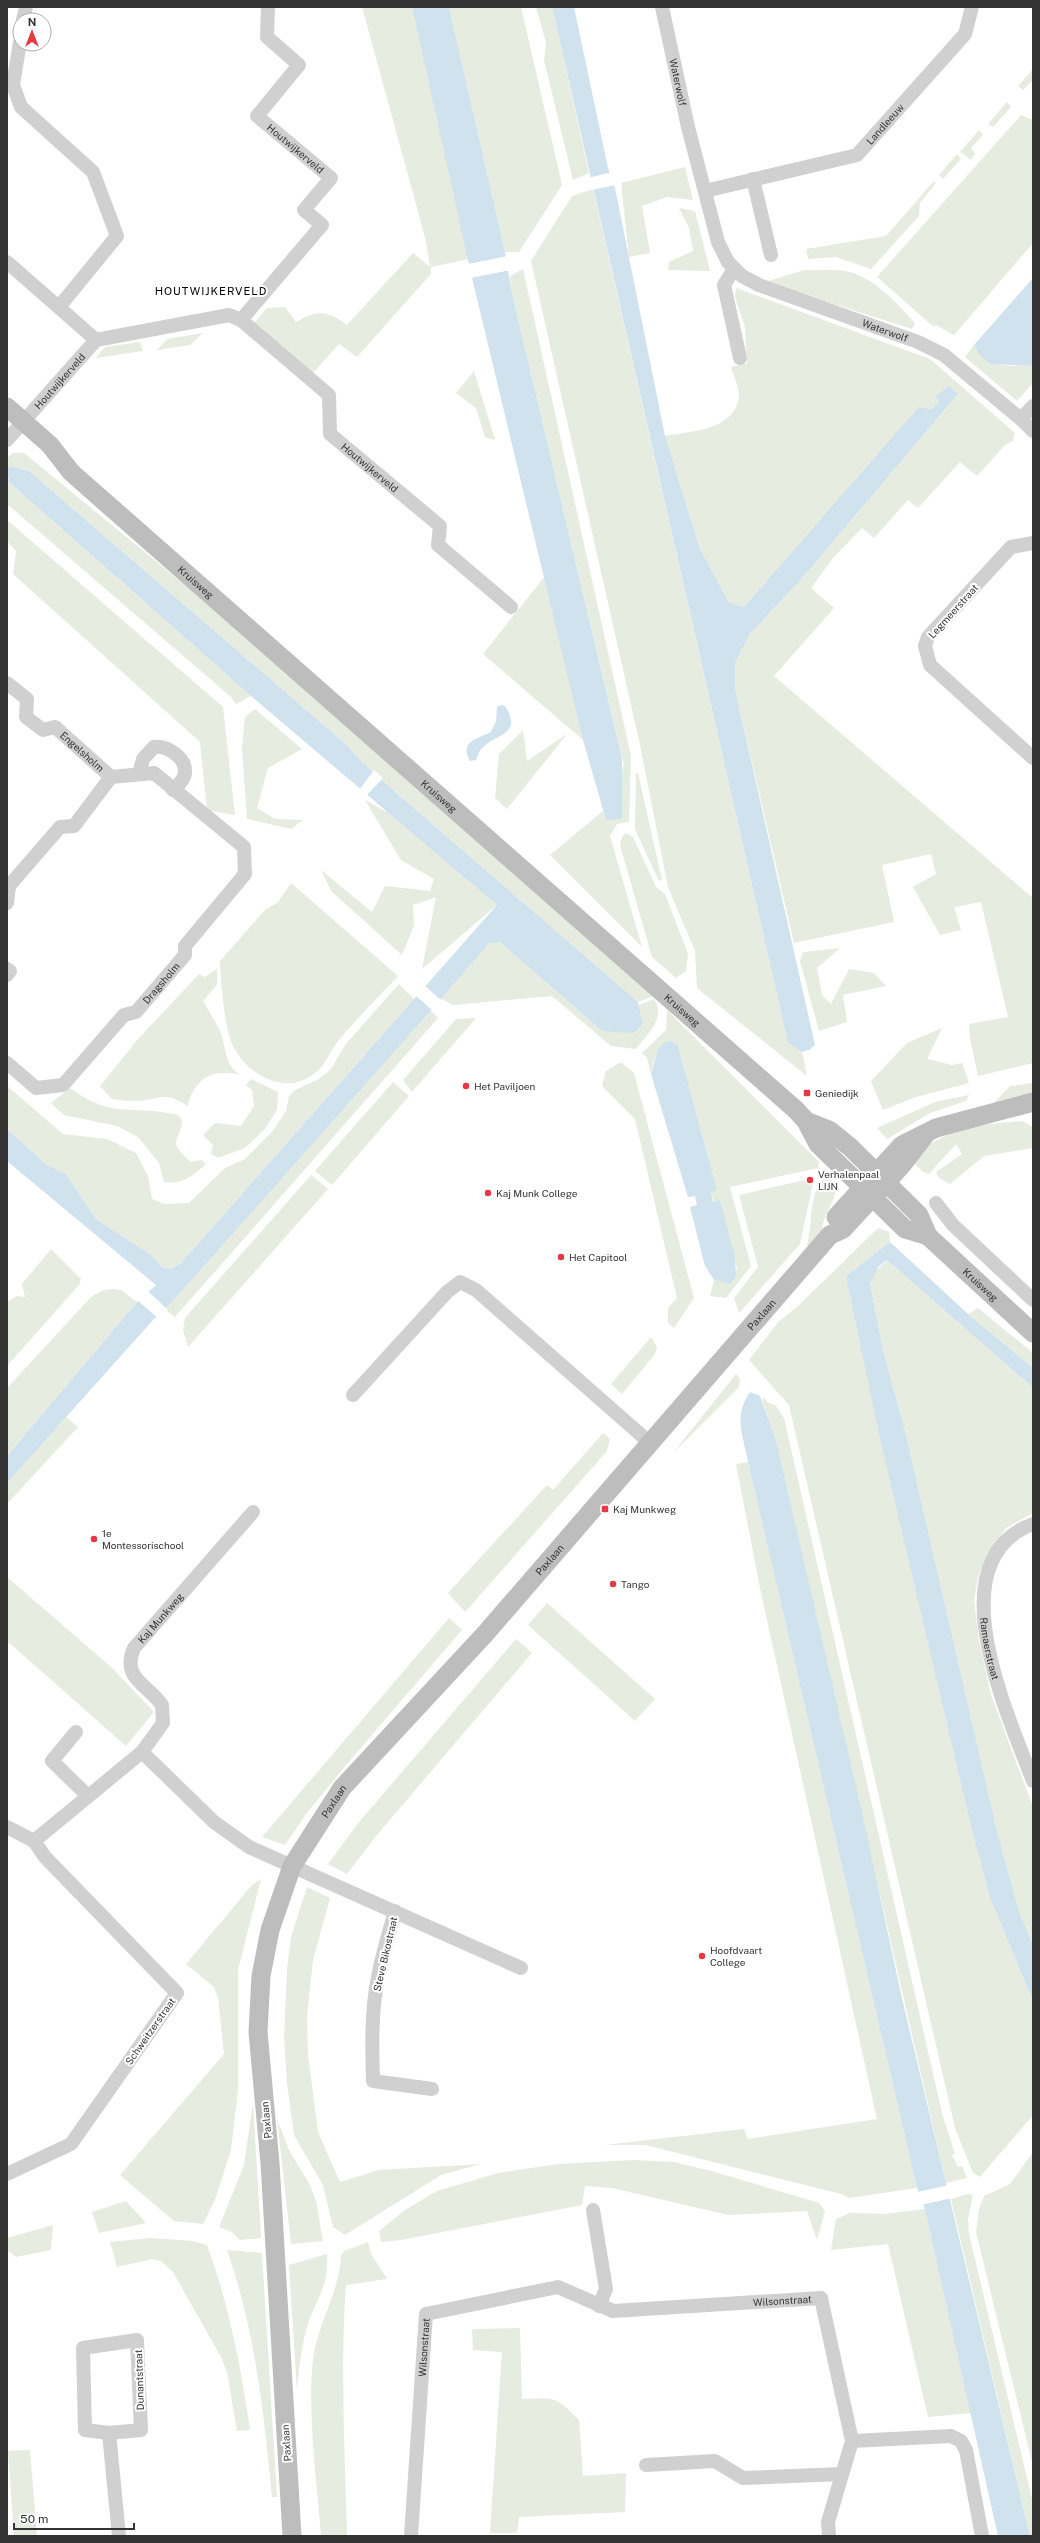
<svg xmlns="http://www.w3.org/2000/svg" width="1040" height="2543" font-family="'Public Sans',sans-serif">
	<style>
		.green { fill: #e6ecdf }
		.water { fill: #cfe2ee }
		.pier { fill: #fff }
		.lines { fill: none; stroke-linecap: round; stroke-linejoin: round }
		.street { stroke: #d0d0d0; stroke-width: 14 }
		.secondary { stroke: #bdbdbd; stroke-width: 19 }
		.poi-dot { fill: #e63946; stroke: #fff; stroke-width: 1.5 }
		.labels { text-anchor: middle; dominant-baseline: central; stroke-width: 4; stroke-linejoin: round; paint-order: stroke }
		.street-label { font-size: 10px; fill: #333; stroke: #fff }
		.poi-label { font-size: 10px; fill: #333; stroke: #fff; text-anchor: start }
		.neighbourhood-label { font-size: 11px; letter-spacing: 1px; fill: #000; stroke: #fff }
	</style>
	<rect width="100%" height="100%" fill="#fff"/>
	<path class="green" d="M 362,7 L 412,7 L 469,259 L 431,267 L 431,274 L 357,357 L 339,344 L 312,374 L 254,323 L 267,308 L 285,307 L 296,322 C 317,310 327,310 347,325 L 413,253 L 430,267 L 426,241 Z
		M 449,7 L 521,7 L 562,185 L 519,252 L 505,252 Z
		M 536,7 L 552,7 L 589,173 L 573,180 L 544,60 L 546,42 Z
		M 1033,69 L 1033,80 L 1023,90 L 1018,86 Z
		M 1007,102 L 1011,107 L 993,127 L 988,124 Z
		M 1021,115 L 1033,120 L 1033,243 L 954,335 L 936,325 L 934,327 L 877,277 Z
		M 979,130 L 983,135 L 971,148 L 975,154 L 971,160 L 960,152 Z
		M 957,154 L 961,159 L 943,179 L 939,175 Z
		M 685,167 L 693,200 L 667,197 L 642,206 L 650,253 L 629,257 L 621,183 Z
		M 934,181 L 936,183 L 920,203 L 919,216 L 871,269 L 836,257 L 808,259 L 806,249 L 886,236 Z
		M 593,189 L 788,1043 L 802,1052 L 807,1076 L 697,988 L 695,951 L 668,887 L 640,745 L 531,261 L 572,196 Z
		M 679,208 L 695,211 L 710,271 L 668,270 L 669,262 L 693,251 L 689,228 Z
		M 523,269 L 631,756 L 629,822 L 617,824 L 610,836 L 642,947 L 550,855 L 603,811 L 606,820 L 624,765 L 511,289 L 510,276 Z
		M 804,270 C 817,271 833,269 845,271 C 874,277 896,302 915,323 L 912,329 L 765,282 Z
		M 736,288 L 930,359 L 1015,433 L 1013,441 L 1005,445 L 977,476 L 960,462 L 918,508 L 908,500 L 874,538 L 862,528 L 833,558 L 811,588 L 834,608 L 774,676 L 1033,898 L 1033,1063 L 978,1076 L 970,1038 L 969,1024 L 1008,1017 L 981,902 L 954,907 L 961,930 L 940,935 L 913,887 L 936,874 L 931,854 L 882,865 L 894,922 L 794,943 L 735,689 L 735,663 L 750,634 L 804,576 L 958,394 L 935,397 L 939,402 L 795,550 L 744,607 L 729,602 L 700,549 L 665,436 C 691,431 734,431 739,397 C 740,389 733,375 731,367 L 747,363 L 745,327 L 735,297 Z
		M 203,333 L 190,345 L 157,350 L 167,339 Z
		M 140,342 L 143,351 L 96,358 L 105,347 Z
		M 974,345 C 987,370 1008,365 1033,366 L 1033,383 L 1017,401 L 965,357 Z
		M 474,371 L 495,440 L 485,437 L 476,408 L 456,393 Z
		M 13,453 L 24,453 L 285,667 L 654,996 L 638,1002 L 400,796 L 361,761 L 348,746 L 29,471 L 10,466 L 7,469 L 7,458 Z
		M 7,474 L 9,482 L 251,696 L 236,704 L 231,697 L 7,504 Z
		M 7,520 L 223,707 L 235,815 L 207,810 L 200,742 L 13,574 L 16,551 L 7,541 Z
		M 545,576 L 583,739 L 583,740 L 483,654 Z
		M 255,709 L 302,749 L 268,768 L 257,808 L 275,819 L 303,820 L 291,829 L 247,819 L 242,748 L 245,717 Z
		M 523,730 L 527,761 L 567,734 L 507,809 L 495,798 L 499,754 Z
		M 636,773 L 638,773 L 662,880 L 659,881 L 635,829 Z
		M 365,800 L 396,817 L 497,905 L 422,969 L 436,897 L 413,905 L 414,925 L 402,955 L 331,891 L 321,870 L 372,912 L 385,886 L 430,891 L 434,879 L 401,860 Z
		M 626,833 L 633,837 L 656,887 L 665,894 L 688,954 L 686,971 L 676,978 L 652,957 L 620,845 L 622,837 Z
		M 291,883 L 398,976 C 378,998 356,1019 338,1041 C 329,1052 327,1064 315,1073 C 287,1096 250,1077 234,1048 C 224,1029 221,983 220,961 L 264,911 L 278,902 Z
		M 489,942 L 500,942 L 602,1031 L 643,1023 L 639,1005 L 654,999 C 667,1018 647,1034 636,1049 L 611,1046 L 552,996 L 453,1005 L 441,999 Z
		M 840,948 L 817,968 L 822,995 L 831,1004 L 849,969 L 874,973 L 886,986 L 843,995 L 847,1022 L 819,1031 L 800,961 L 803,952 Z
		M 217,969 L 217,985 L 203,1001 C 209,1011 215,1021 220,1031 C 226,1046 224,1065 240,1075 C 214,1068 194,1078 188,1106 C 162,1090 163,1099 138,1101 C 129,1101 121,1100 112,1099 L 100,1086 L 139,1038 L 199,974 L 205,977 Z
		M 399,984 L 414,999 L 181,1263 L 171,1269 L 163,1268 L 151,1255 L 96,1219 L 66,1174 L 47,1165 L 7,1129 L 7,1086 L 63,1134 L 107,1139 L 136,1153 L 148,1176 L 152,1199 L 164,1204 L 189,1203 L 225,1168 L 245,1159 L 272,1132 L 286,1111 L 289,1096 L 295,1090 L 319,1079 L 331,1069 L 345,1045 Z
		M 430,1010 L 438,1018 L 175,1317 L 165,1310 Z
		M 667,1010 L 819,1162 L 818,1168 L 730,1187 L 751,1266 L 726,1298 L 710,1296 L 714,1280 L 730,1284 L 737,1268 L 720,1200 L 714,1202 L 711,1191 L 717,1190 L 678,1046 L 671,1041 C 656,1045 654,1061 651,1074 L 647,1058 L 642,1053 L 666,1030 Z
		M 476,1018 L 412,1092 L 403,1080 L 456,1019 Z
		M 942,1028 L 927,1059 L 952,1065 L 962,1063 L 969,1083 L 916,1097 L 883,1110 L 871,1081 L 907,1043 Z
		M 621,1062 L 634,1073 L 694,1298 L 674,1328 L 668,1323 L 668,1308 L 677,1298 L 635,1119 L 602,1086 L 606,1071 Z
		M 251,1079 L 278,1092 L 277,1110 L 265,1129 L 245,1148 L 218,1158 L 211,1154 L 213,1145 L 203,1135 L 215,1123 L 241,1126 L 254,1106 L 252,1090 L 246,1085 Z
		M 393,1082 L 409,1096 L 332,1185 L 315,1171 Z
		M 1033,1083 L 1033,1099 L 993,1104 L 1010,1086 Z
		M 70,1088 C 113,1120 131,1104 178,1115 L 182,1120 C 182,1141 164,1139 191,1162 L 201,1160 L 206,1164 C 194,1175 182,1185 164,1182 L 159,1163 L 138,1137 L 117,1126 L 64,1115 L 51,1103 Z
		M 969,1095 L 966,1101 L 930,1113 L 887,1139 L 877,1128 L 935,1102 Z
		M 1022,1121 L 1033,1127 L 1033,1148 L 984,1156 L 950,1184 L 939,1178 L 936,1172 L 962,1154 L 956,1144 L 929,1174 L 923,1172 L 911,1160 C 939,1130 981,1124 1022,1121 Z
		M 311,1175 L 328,1189 L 188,1347 L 183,1330 L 185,1318 Z
		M 828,1176 C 842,1190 832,1201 826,1215 C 819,1231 828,1231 813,1246 L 807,1245 C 813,1224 808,1187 828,1176 Z
		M 814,1178 L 800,1244 L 739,1313 L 734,1298 L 758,1267 L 739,1195 Z
		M 878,1228 L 889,1232 L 890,1242 L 846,1276 L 972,1830 L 990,1898 L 1033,2001 L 1033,2115 L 980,2177 L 973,2173 L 955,2128 L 789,1405 L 749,1360 L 779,1321 L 797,1307 Z
		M 51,1249 L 81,1279 L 79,1285 L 7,1366 L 7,1302 L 17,1296 L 25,1297 L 22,1284 Z
		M 887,1260 L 1033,1388 L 1033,1513 L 1006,1528 L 987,1554 L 978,1577 L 974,1600 L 979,1641 L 991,1695 L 1033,1807 L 1033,1945 L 1019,1911 L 998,1835 L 905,1431 L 883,1350 L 870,1282 L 874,1273 Z
		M 114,1289 L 121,1290 L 137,1302 L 7,1456 L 7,1388 L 92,1296 L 104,1290 Z
		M 978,1308 L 1033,1353 L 1033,1368 L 968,1314 Z
		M 651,1337 L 657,1347 L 655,1354 L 622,1394 L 611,1384 Z
		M 736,1374 L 740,1379 L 739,1387 L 673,1453 Z
		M 764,1398 L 769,1403 L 776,1406 L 784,1418 L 942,2113 L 955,2154 L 952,2155 L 958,2167 L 962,2166 L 967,2178 L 946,2183 L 776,1440 L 762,1400 Z
		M 66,1417 L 78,1427 L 7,1504 L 7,1483 Z
		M 603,1433 L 610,1439 L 607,1451 L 465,1612 L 448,1593 L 547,1485 L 553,1490 Z
		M 748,1462 L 917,2188 L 849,2198 L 841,2194 L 646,2145 L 605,2145 L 744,2129 L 748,2139 L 877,2119 L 761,1593 L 736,1464 Z
		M 7,1577 L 111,1667 L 154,1712 L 126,1746 L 7,1641 Z
		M 547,1603 L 655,1699 L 635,1721 L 528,1625 Z
		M 449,1618 L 462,1630 L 352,1758 L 306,1814 L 285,1845 L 262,1837 Z
		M 516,1639 L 532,1653 L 376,1836 L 347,1874 L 328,1864 L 359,1822 Z
		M 261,1879 L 238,1970 L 238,2089 L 231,2150 L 215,2200 L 203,2224 L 174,2221 L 120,2175 L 224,2054 L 218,1997 L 214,1987 L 186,1964 L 252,1885 Z
		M 307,1887 L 330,1898 L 313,1960 L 307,2016 L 308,2055 L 318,2132 L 340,2182 L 379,2170 L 481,2164 L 441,2175 L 345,2235 L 333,2227 L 323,2185 L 294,2135 L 287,2083 L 284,2038 L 287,1969 L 291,1937 Z
		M 253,2102 L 261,2238 L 240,2240 L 232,2232 L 219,2227 L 244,2165 Z
		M 277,2119 L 290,2152 L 310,2185 L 316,2201 L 323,2241 L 291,2244 Z
		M 1033,2152 L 1033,2466 L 976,2232 L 979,2209 L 984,2196 L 1010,2184 Z
		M 633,2160 L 674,2162 L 715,2172 L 819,2203 L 825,2211 L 817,2240 L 807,2211 L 728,2215 L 612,2188 L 585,2186 L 582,2205 L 401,2240 L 381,2242 L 379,2231 L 405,2210 L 437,2191 L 498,2173 L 558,2164 Z
		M 968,2194 L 973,2195 L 968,2219 L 969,2234 L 1033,2503 L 1033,2536 L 1030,2536 L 951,2199 Z
		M 126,2201 L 146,2223 L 99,2233 L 92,2212 Z
		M 925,2209 L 971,2413 L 928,2417 L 888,2244 L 831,2250 L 836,2219 L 850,2213 L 884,2214 Z
		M 53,2225 L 51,2250 L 16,2257 L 7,2250 L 7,2238 Z
		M 150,2238 L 193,2241 L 207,2245 C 229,2305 241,2367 250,2430 L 237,2431 L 227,2372 L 221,2357 L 173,2272 L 161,2261 L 153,2259 L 117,2267 L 110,2242 Z
		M 368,2242 L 371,2254 L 387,2279 L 346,2285 C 340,2369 345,2453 347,2536 L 321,2536 C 317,2482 307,2412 313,2359 C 318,2322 339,2294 341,2256 L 344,2251 Z
		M 227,2250 L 262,2253 L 277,2497 L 272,2497 C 264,2413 255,2330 227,2250 Z
		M 327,2254 C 329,2289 316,2297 307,2327 C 301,2348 299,2370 297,2391 L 289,2265 Z
		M 520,2328 L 522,2399 C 557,2399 552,2394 579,2420 L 583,2476 L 626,2473 L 625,2512 L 519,2517 L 517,2533 L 490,2533 L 502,2352 L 473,2350 L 472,2329 Z
		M 30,2450 L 37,2536 L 14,2536 L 8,2451 Z"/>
	<path class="water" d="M 412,7 L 449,7 L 505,252 L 511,289 L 622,758 L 622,819 L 606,820 L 583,740 L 473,282 Z
		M 552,7 L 574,7 L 608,168 L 615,188 L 665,436 L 700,549 L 729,602 L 744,607 L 919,407 L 931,410 L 939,402 L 935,397 L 949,386 L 958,394 L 804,576 L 750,634 L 735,663 L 735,689 L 815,1045 L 809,1050 L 802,1052 L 788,1043 Z
		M 1033,278 L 1033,366 L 990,364 L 979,354 L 974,345 Z
		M 10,466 L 29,471 L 348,746 L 361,761 L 400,796 L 638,1002 L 643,1023 L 634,1033 L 602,1031 L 500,942 L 489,943 L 441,999 L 165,1310 L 154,1319 L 7,1483 L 7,1456 L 137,1302 L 156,1285 L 7,1161 L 7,1129 L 47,1165 L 66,1174 L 96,1219 L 151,1255 L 163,1268 L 171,1269 L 181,1263 L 497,905 L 251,696 L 9,482 L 7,469 Z
		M 501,705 L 505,706 C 523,735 497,733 482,748 C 479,751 478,756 476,760 L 470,761 C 458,741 480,738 491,732 L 496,721 L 497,707 Z
		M 671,1041 L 678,1046 L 717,1190 L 711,1192 L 713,1202 L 720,1200 L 735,1257 L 736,1276 L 730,1284 L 714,1280 L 705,1266 L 690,1207 L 697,1205 L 695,1196 L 688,1197 L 651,1074 L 658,1049 L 664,1043 Z
		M 890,1242 L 968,1314 L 1033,1368 L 1033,1388 L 887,1260 L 879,1266 L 870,1283 L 883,1350 L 905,1431 L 998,1835 L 1019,1911 L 1033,1945 L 1033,2001 L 990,1898 L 972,1830 L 879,1434 L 846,1276 Z
		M 750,1392 L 760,1396 L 776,1440 L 863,1817 L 901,1994 L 1030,2536 L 998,2536 L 925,2210 L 917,2188 L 748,1462 C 743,1434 733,1417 750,1392 Z"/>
	<path class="pier" d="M 612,172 L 616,185 L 591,190 L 588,178 Z
		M 508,256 L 511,270 L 470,278 L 468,264 Z
		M 374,770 L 383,778 L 367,795 L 360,789 Z
		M 424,985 L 442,1001 L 432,1010 L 415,995 Z
		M 148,1291 L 168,1310 L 158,1318 L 137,1300 Z
		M 949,2185 L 952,2198 L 921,2205 L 917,2192 Z"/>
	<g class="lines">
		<g class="street">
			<path id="s1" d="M 268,7 L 267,37 L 299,65 L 257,116 L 331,178 L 304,210 L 322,225 L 241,320 L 329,395 L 330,434 L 440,526 L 438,545 L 511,607"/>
			<path id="s2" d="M 662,7 L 688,127 L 718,242 L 728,262 L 742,276 L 759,285 L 918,342 L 944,355 L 1021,419"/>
			<path d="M 23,20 L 26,7"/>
			<path d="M 20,42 L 13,85 L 21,107 L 93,172 L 117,236 L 59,307"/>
			<path d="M 753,179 L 771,255"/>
			<path id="s3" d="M 705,191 L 857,155 L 965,34 L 972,7"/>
			<path d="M 7,262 L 96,340"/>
			<path d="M 734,269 L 724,285 L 740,358"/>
			<path d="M 1033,406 L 1021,419 L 1033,431"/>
			<path id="s4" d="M 7,440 L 96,340 L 229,315 L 241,320"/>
			<path d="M 1033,543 L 1011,547 L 928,637 L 925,646 L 930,665 L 1033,758"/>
			<path id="s5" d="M 7,683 L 27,699 L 26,717 L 43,730 L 55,727 L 111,777 L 74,826 L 60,827 L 9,886 L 7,903"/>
			<path d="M 139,774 L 143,759 L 154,747 C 166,745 186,757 185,772 C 185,779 178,785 173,790"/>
			<path d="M 7,969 L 10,971 L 7,975"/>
			<path id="s6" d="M 7,1063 L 36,1088 L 63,1085 L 124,1015 L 136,1012 L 185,955 L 185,946 L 245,874 L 244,847 L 154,773 L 111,777"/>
			<path d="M 936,1203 L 953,1225 L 1033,1300"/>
			<path d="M 353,1395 L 447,1292 L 460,1282 L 476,1290 L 649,1442"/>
			<path id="s7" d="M 1033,1524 C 935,1560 1009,1717 1033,1781"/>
			<path d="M 76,1732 L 52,1761 L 87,1795"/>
			<path d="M 142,1752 L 214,1822 L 249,1847 L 521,1968"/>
			<path d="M 7,1827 L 34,1841 L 45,1857 L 177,1993 L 71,2144 L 7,2174"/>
			<path id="s8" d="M 34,1841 L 142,1752 L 163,1723 L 162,1705 C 147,1684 121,1678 134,1648 L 253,1512"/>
			<path d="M 395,1911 C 389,1933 382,1955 378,1977 C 371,2012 372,2046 373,2081 L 432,2089"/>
			<path d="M 593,2210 L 606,2289 L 599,2306"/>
			<path d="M 137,2340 L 141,2430 L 109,2433 L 85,2430 L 83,2348 Z"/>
			<path d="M 109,2433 L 119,2536"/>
			<path d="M 852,2441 L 951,2436 L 961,2441 L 966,2450 L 982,2536"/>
			<path d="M 646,2465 L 715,2461 L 743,2478 L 842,2474"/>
			<path id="s9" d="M 411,2536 L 426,2314 L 558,2287 L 613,2311 L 821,2298 L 852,2441 L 828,2522 L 829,2536"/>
		</g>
		<g class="secondary">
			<path id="s10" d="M 7,407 L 50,445 L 71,472 L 89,488 L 796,1110 L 806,1121 L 818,1144 L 905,1229 L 928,1236"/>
			<path id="s11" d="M 806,1121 L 829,1130 L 850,1147 L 919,1215 L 928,1236 L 1033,1333"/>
			<path d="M 836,1217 L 902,1145 L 936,1128 L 1033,1102"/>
			<path id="s12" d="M 292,2536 L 270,2163 L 258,2032 L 261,1976 L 270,1930 L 292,1866 L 342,1788 L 485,1634 L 830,1235 L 843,1229 L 902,1165 L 926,1134"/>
		</g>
	</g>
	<g class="poi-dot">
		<circle cx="466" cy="1086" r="4"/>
		<rect x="803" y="1089" width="8" height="8" rx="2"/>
		<circle cx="810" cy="1180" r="4"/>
		<circle cx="488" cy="1193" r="4"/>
		<circle cx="561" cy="1257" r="4"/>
		<rect x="601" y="1505" width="8" height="8" rx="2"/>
		<circle cx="94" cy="1539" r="4"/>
		<circle cx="613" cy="1584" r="4"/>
		<circle cx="702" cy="1956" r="4"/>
	</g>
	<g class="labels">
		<g class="street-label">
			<text stroke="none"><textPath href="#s2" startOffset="77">Waterwolf</textPath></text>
			<text stroke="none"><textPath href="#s3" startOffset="198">Landleeuw</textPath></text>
			<text stroke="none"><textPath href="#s1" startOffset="189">Houtwijkerveld</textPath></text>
			<text stroke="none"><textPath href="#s2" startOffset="437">Waterwolf</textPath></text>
			<text stroke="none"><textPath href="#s4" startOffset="79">Houtwijkerveld</textPath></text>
			<text stroke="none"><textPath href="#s1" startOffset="632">Houtwijkerveld</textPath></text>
			<text stroke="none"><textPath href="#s10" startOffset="258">Kruisweg</textPath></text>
			<text transform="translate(953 611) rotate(-48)">Legmeerstraat</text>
			<text stroke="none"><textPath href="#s5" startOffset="114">Engelsholm</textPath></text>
			<text stroke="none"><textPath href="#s10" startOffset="582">Kruisweg</textPath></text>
			<text stroke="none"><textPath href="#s6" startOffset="209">Dragsholm</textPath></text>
			<text stroke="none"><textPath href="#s10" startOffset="906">Kruisweg</textPath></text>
			<text stroke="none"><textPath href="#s11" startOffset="243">Kruisweg</textPath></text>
			<text stroke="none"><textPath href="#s12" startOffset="1401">Paxlaan</textPath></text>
			<text stroke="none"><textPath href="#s12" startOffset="1077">Paxlaan</textPath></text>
			<text stroke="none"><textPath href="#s8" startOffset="303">Kaj Munkweg</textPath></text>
			<text stroke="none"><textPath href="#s7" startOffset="146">Ramaerstraat</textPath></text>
			<text stroke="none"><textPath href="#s12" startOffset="753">Paxlaan</textPath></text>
			<text transform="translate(385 1954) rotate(-77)">Steve Bikostraat</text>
			<text transform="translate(150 2031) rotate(-55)">Schweitzerstraat</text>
			<text transform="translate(266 2120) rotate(-95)">Paxlaan</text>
			<text stroke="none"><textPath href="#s9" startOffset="587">Wilsonstraat</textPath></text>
			<text stroke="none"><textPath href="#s9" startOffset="189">Wilsonstraat</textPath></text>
			<text transform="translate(139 2380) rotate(-92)">Dunantstraat</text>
			<text transform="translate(286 2443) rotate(-94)">Paxlaan</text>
		</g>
		<g class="poi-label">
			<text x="474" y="1086">Het Paviljoen</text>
			<text x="815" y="1093">Geniedijk</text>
			<text x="818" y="1174">Verhalenpaal<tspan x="818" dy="12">LIJN</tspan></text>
			<text x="496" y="1193">Kaj Munk College</text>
			<text x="569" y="1257">Het Capitool</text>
			<text x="613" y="1509">Kaj Munkweg</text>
			<text x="102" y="1533">1e<tspan x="102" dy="12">Montessorischool</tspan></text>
			<text x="621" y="1584">Tango</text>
			<text x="710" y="1950">Hoofdvaart<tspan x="710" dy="12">College</tspan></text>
		</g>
		<g class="neighbourhood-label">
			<text x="211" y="291">HOUTWIJKERVELD</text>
		</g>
	</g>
	<rect width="1040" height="2543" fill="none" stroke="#333333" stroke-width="16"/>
	<g transform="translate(32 32)"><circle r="19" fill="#ffffff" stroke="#adadad"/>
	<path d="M0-3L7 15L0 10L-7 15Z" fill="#e63946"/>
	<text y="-6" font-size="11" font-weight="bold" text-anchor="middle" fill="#333333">N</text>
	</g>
	<path d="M14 2523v6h120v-6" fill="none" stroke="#333333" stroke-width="2"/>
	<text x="20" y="2523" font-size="12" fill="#333333" stroke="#ffffff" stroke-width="3" paint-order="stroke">50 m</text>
</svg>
